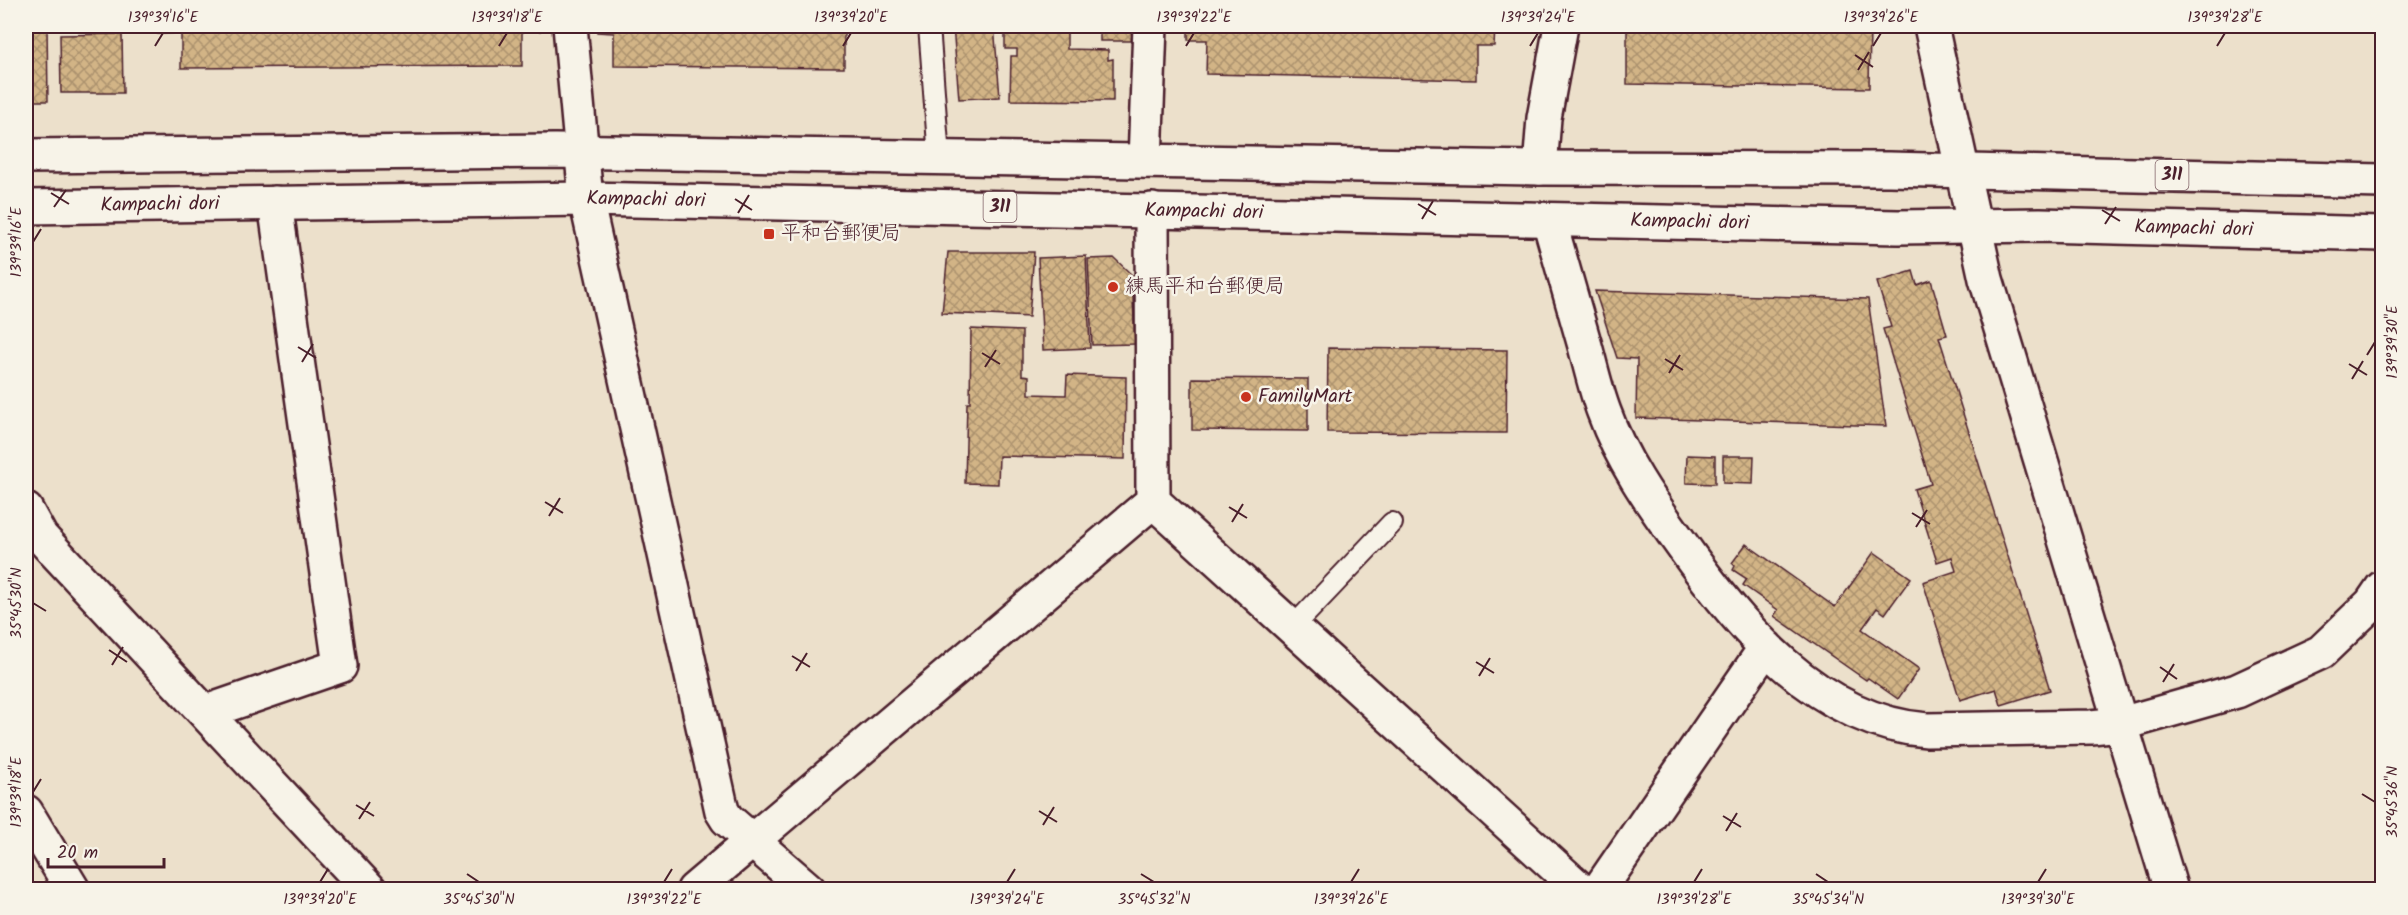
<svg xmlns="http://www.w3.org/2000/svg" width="2408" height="915" font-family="Kalam,'Klee One',sans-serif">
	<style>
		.building { fill: url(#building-cross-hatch); stroke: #4a1f2b; stroke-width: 1.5 }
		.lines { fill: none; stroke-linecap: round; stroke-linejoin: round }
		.service-casing { stroke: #4a1f2b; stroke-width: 24 }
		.minor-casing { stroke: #4a1f2b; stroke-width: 38 }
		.tertiary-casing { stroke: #4a1f2b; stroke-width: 38 }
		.primary-casing { stroke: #4a1f2b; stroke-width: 38 }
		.service { stroke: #f7f3e8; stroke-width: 20 }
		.minor { stroke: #f7f3e8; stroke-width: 33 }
		.tertiary { stroke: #f7f3e8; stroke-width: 33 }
		.primary { stroke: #f7f3e8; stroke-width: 33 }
		.ticks { fill: none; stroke: #4a1f2b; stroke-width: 2 }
		.poi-dot { fill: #c8321e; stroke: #f7f3e8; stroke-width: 2 }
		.labels { text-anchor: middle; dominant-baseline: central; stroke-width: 5; stroke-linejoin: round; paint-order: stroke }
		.shield { fill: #f7f3e8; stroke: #7e5f64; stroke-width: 1.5 }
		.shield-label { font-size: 18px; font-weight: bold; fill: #4a1f2b }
		.street-label { font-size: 20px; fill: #4a1f2b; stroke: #f7f3e8 }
		.poi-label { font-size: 20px; fill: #4a1f2b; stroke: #f7f3e8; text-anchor: start }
		.neatline { fill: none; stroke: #4a1f2b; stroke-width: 2 }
		.ticks-label { font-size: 15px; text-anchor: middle; fill: #4a1f2b }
	</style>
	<defs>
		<pattern id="building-cross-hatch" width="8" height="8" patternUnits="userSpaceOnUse" patternTransform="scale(1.5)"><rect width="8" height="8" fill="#d2b486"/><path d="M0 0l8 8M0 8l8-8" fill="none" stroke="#ac926e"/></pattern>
	</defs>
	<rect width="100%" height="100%" fill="#ece0cb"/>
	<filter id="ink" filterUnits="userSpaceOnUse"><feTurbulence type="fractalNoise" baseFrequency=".0167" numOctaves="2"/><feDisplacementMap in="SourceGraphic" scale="12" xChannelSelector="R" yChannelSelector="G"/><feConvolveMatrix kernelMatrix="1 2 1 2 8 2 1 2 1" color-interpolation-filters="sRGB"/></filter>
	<g filter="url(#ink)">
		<path class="building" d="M 26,26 L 47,26 L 48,101 L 26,101 Z
			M 158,26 L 540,26 L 540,31 L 522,31 L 522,66 L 181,68 L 181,33 L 158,34 Z
			M 597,26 L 844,26 L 844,68 L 614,66 L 614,33 L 597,32 Z
			M 953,26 L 994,26 L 1000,97 L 959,99 Z
			M 1005,26 L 1067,26 L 1067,49 L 1108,50 L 1108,60 L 1113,59 L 1113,101 L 1010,100 L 1011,56 L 1017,56 L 1017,49 L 1005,49 Z
			M 1100,26 L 1138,26 L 1138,41 L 1100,41 Z
			M 1188,26 L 1495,26 L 1494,46 L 1476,46 L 1476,80 L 1206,74 L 1207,40 L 1188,40 Z
			M 1627,26 L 1870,26 L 1869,88 L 1627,84 Z
			M 122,34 L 123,93 L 61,93 L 60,35 Z
			M 948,252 L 1034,252 L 1029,317 L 942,313 Z
			M 1086,256 L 1090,348 L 1043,350 L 1038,258 Z
			M 1114,258 L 1132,275 L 1135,344 L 1092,345 L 1088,259 Z
			M 1913,271 L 1917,285 L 1931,280 L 1947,335 L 1939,337 L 2050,690 L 2001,705 L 1996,689 L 1960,700 L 1923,582 L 1956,571 L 1952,557 L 1937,562 L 1914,489 L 1931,484 L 1883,329 L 1891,327 L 1877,282 Z
			M 1595,291 L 1868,299 L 1886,426 L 1636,418 L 1637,359 L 1617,358 Z
			M 971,329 L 1022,331 L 1022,375 L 1029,376 L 1029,394 L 1066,395 L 1067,375 L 1126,377 L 1125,459 L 999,456 L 998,484 L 965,483 L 967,403 L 970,403 Z
			M 1328,348 L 1507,350 L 1506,433 L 1327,432 Z
			M 1192,378 L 1308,379 L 1308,431 L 1192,430 Z
			M 1687,455 L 1715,456 L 1715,484 L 1686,483 Z
			M 1723,456 L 1754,456 L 1753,484 L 1723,483 Z
			M 1746,544 L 1835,607 L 1874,552 L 1911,578 L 1885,614 L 1877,608 L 1862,629 L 1919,669 L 1898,699 L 1868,678 L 1866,680 L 1774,616 L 1778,610 L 1743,585 L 1747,579 L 1733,570 L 1735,566 L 1732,563 Z"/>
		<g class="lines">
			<g class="service-casing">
				<path id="service" d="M 929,26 L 939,158
					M 1293,627 L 1392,523"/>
			</g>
			<g class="minor-casing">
				<path id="minor" d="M 570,26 L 586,199 L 722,811 L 727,819 L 809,890
					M 1145,161 L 1150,26
					M 1540,168 L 1544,118 L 1561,26
					M 1152,210 L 1153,501 L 1581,890
					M 1549,220 C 1561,262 1573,304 1585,346 C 1591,368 1596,391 1604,412 C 1621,459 1650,501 1679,541 C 1738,625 1817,722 1927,730 L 2091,727 L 2121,724 L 2237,691 L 2321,652 L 2371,604 L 2382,588
					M 26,510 L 41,537 L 370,890
					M 206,712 L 340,666 L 275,203
					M 26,812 L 73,890
					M 694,890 L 1153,501
					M 1599,890 L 1766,647"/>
			</g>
			<g class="tertiary-casing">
				<path id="tertiary" d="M 1931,26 L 1986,279 L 2171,890"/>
			</g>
			<g class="primary-casing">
				<g id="primary">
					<path d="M 26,156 L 555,151 L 1540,168 L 1889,169 L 2382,181"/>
					<path id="s1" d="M 26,207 L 586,199 L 1898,227 L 2040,225 L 2382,234"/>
				</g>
			</g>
			<use href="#service" class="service"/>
			<use href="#minor" class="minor"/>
			<use href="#tertiary" class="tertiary"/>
			<use href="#primary" class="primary"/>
		</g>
	</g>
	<path class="ticks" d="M 155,46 L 163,33M 499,46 L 507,33M 843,46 L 851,33M 1186,46 L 1194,33M 1530,46 L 1538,33M 1873,46 L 1881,33M 2217,46 L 2225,33M 1855,55 L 1873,67M 1858,70 L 1869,52M 51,193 L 69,204M 735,199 L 752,210M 1418,204 L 1436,215M 54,207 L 66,190M 2102,210 L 2120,221M 738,213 L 749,195M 1422,219 L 1433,201M 2105,224 L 2116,207M 33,242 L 41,229M 298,347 L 316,358M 982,353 L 1000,364M 2367,355 L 2375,342M 1665,359 L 1683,370M 302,362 L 313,344M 2349,364 L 2367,375M 985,367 L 996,350M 1669,373 L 1680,355M 2352,379 L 2363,361M 545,502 L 563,513M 1229,507 L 1247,518M 1912,513 L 1930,524M 549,516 L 560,498M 1232,522 L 1243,504M 1916,527 L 1927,510M 33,603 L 46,611M 109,650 L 127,662M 792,656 L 810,667M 1476,662 L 1494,673M 112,665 L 123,647M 2160,667 L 2177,679M 796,671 L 807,653M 1479,676 L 1490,658M 2163,682 L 2174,664M 33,792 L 41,779M 2362,794 L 2375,802M 356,805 L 374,816M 1039,811 L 1057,822M 1723,816 L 1741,827M 359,819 L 370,802M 1043,825 L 1054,807M 1726,831 L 1737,813M 467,874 L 479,882M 1141,874 L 1154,882M 1816,874 L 1828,882M 320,882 L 328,869M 664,882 L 672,869M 1007,882 L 1015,869M 1351,882 L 1359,869M 1694,882 L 1702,869M 2038,882 L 2046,869"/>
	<g class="poi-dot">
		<rect x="763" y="228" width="12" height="12" rx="3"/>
		<circle cx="1113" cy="287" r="6"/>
		<circle cx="1246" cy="397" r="6"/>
	</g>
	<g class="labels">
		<g class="shield">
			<rect x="2155.5" y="160" width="33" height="30" rx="4.5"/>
			<rect x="983.5" y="192" width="33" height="30" rx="4.5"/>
		</g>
		<g class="shield-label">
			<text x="2172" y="175">311</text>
			<text x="1000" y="207">311</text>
		</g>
		<g class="street-label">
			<text stroke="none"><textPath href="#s1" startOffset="620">Kampachi dori</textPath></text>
			<text stroke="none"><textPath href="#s1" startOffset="134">Kampachi dori</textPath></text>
			<text stroke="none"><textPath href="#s1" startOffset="1178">Kampachi dori</textPath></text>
			<text stroke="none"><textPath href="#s1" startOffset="1664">Kampachi dori</textPath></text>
			<text stroke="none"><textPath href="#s1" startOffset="2168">Kampachi dori</textPath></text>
		</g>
		<g class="poi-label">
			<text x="781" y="234">平和台郵便局</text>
			<text x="1125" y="287">練馬平和台郵便局</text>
			<text x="1258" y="397">FamilyMart</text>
		</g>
	</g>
	<rect width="2408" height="915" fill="none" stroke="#f7f3e8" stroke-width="66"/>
	<path d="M48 858v9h116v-9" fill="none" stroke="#4a1f2b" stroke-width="3"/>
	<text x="57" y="858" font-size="18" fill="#4a1f2b" stroke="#f7f3e8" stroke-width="4.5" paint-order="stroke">20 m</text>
	<rect x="33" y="33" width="2342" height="849" class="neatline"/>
	<g class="ticks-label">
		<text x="163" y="22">139°39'16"E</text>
		<text x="507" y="22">139°39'18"E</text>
		<text x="851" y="22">139°39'20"E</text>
		<text x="1194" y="22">139°39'22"E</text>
		<text x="1538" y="22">139°39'24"E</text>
		<text x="1881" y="22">139°39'26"E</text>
		<text x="2225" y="22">139°39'28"E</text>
		<text transform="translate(16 242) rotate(-90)" y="5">139°39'16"E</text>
		<text transform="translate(2392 342) rotate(-90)" y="5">139°39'30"E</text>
		<text transform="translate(16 603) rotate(-90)" y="5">35°45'30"N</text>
		<text transform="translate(16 792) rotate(-90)" y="5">139°39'18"E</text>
		<text transform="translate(2392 802) rotate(-90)" y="5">35°45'36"N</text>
		<text x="320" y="904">139°39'20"E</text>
		<text x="479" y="904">35°45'30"N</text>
		<text x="664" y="904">139°39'22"E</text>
		<text x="1007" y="904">139°39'24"E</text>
		<text x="1154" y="904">35°45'32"N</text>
		<text x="1351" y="904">139°39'26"E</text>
		<text x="1694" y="904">139°39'28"E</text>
		<text x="1828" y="904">35°45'34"N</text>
		<text x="2038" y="904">139°39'30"E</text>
	</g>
</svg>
